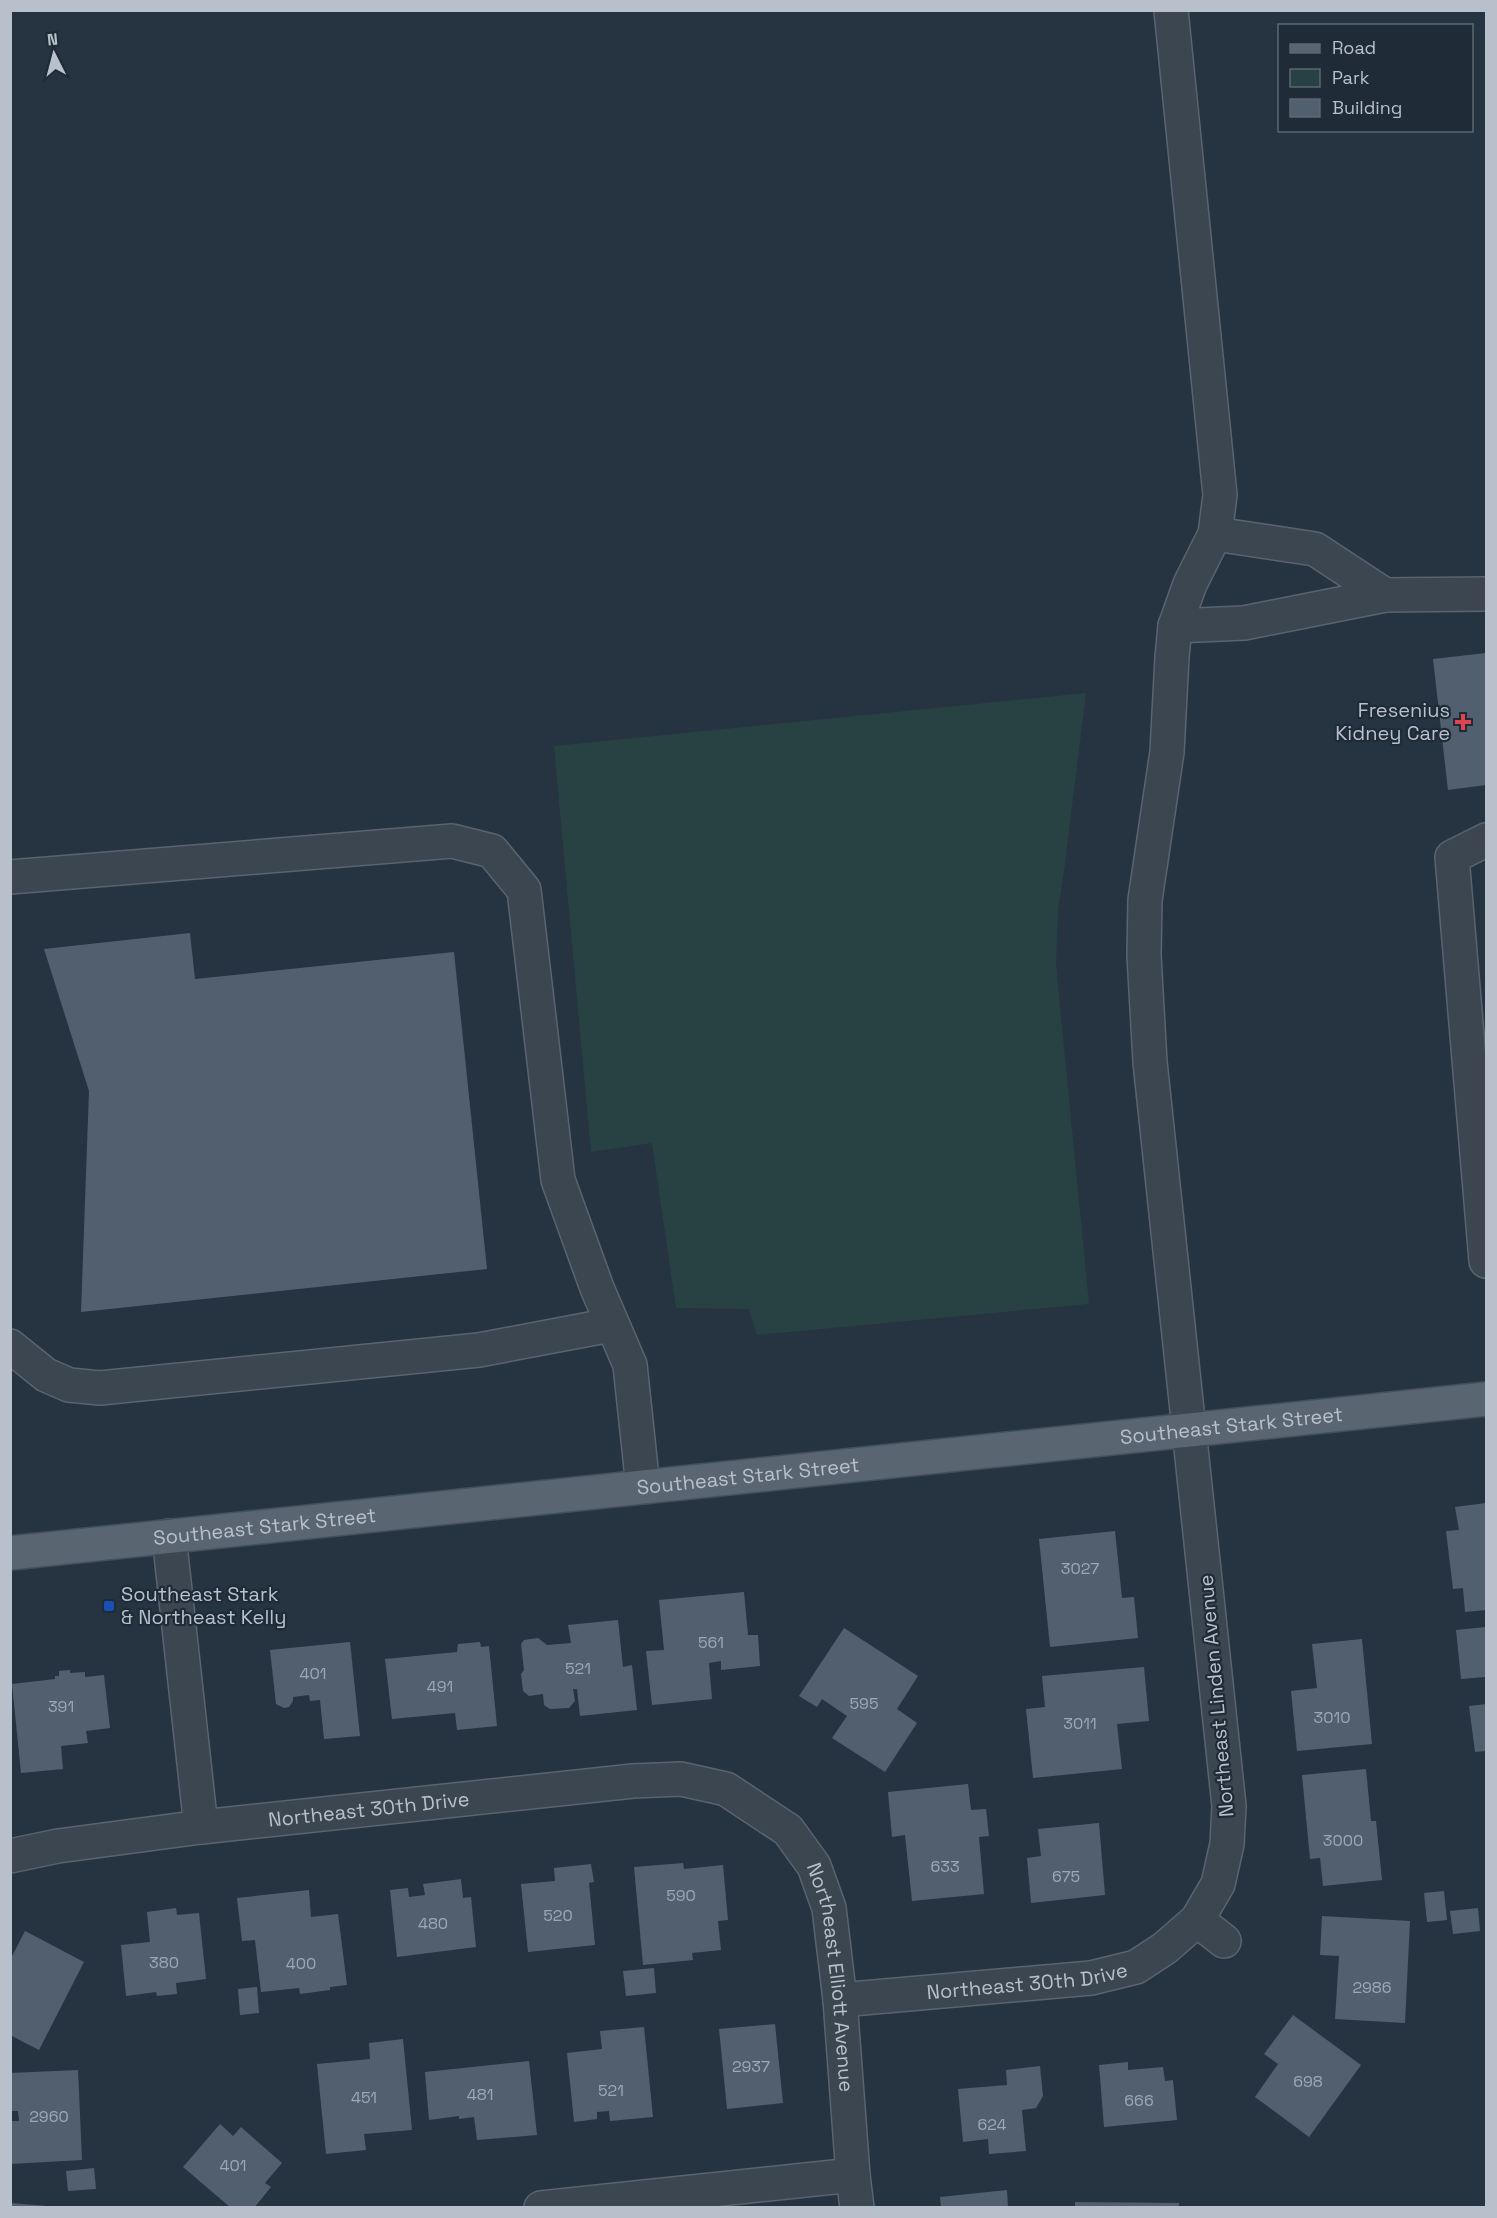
<svg xmlns="http://www.w3.org/2000/svg" width="1497" height="2218" font-family="'Space Grotesk',sans-serif">
	<style>
		.green { fill: #284143 }
		.building { fill: #525f6f }
		.lines { fill: none; stroke-linecap: round; stroke-linejoin: round }
		.minor-casing { stroke: #59646f; stroke-width: 36 }
		.major-casing { stroke: #444f5b; stroke-width: 36 }
		.minor { stroke: #3b4651; stroke-width: 33 }
		.major { stroke: #596571; stroke-width: 33 }
		.health-dot { fill: #e0444e; stroke: #1f2b37; stroke-width: 2 }
		.transit-dot { fill: #1a4fb4; stroke: #1f2b37; stroke-width: 2 }
		.labels { text-anchor: middle; dominant-baseline: central; stroke-width: 4.5; stroke-linejoin: round; paint-order: stroke }
		.number-label { font-size: 16px; fill: #9ea8b4 }
		.poi-label { font-size: 20px; fill: #b8c1cb; stroke: #1f2b37; text-anchor: end }
		.street-label { font-size: 20px; fill: #b8c1cb; stroke: #1f2b37 }
	</style>
	<rect width="100%" height="100%" fill="#263442"/>
	<path class="green" d="M 1086,693 L 1065,864 L 1058,910 L 1056,965 L 1089,1304 L 757,1335 L 749,1309 L 676,1308 L 652,1143 L 591,1152 L 554,746 Z"/>
	<path class="building" d="M 1486,653 L 1486,785 L 1448,790 L 1433,659 Z
		M 190,933 L 195,979 L 454,952 L 487,1269 L 81,1312 L 89,1091 L 44,949 Z
		M 1486,1503 L 1486,1610 L 1465,1612 L 1463,1588 L 1453,1589 L 1446,1531 L 1459,1530 L 1455,1507 Z
		M 1115,1531 L 1122,1598 L 1134,1597 L 1138,1638 L 1050,1647 L 1039,1539 Z
		M 744,1592 L 748,1635 L 758,1635 L 760,1666 L 721,1670 L 721,1661 L 709,1663 L 712,1699 L 652,1705 L 646,1651 L 664,1650 L 659,1600 Z
		M 618,1620 L 623,1667 L 632,1665 L 637,1710 L 580,1716 L 577,1689 L 573,1689 L 575,1701 L 569,1708 L 550,1709 L 544,1705 L 543,1694 L 529,1696 L 523,1691 L 521,1674 L 524,1670 L 521,1644 L 524,1640 L 538,1638 L 547,1645 L 571,1643 L 568,1625 Z
		M 1486,1627 L 1486,1677 L 1461,1679 L 1456,1630 Z
		M 844,1628 L 918,1676 L 897,1709 L 917,1723 L 885,1772 L 832,1738 L 847,1716 L 822,1699 L 817,1707 L 799,1696 Z
		M 1362,1639 L 1372,1744 L 1297,1751 L 1291,1691 L 1317,1688 L 1312,1644 Z
		M 350,1642 L 360,1736 L 324,1739 L 320,1700 L 310,1701 L 309,1695 L 293,1697 L 293,1701 L 289,1707 L 284,1708 L 276,1704 L 270,1650 Z
		M 480,1642 L 481,1647 L 489,1646 L 497,1726 L 457,1730 L 455,1713 L 392,1719 L 385,1659 L 457,1652 L 458,1644 Z
		M 1144,1667 L 1149,1721 L 1117,1724 L 1122,1769 L 1033,1778 L 1026,1709 L 1045,1707 L 1042,1676 Z
		M 70,1670 L 70,1673 L 85,1672 L 85,1677 L 104,1675 L 110,1728 L 86,1731 L 88,1743 L 61,1746 L 63,1769 L 21,1773 L 12,1684 L 55,1679 L 55,1676 L 59,1676 L 59,1671 Z
		M 1486,1704 L 1486,1751 L 1475,1752 L 1469,1706 Z
		M 1366,1769 L 1371,1821 L 1376,1821 L 1382,1880 L 1323,1886 L 1320,1858 L 1310,1859 L 1302,1775 Z
		M 968,1784 L 971,1810 L 986,1809 L 989,1836 L 979,1837 L 984,1894 L 912,1901 L 905,1835 L 892,1837 L 888,1792 Z
		M 1099,1823 L 1105,1895 L 1031,1903 L 1027,1858 L 1041,1856 L 1038,1829 Z
		M 683,1863 L 684,1869 L 723,1865 L 728,1920 L 718,1921 L 721,1950 L 692,1953 L 693,1960 L 643,1965 L 634,1867 Z
		M 591,1864 L 594,1882 L 589,1883 L 595,1945 L 528,1952 L 521,1884 L 555,1881 L 554,1868 Z
		M 461,1879 L 463,1898 L 471,1897 L 476,1947 L 397,1957 L 390,1890 L 408,1888 L 409,1897 L 425,1895 L 423,1884 Z
		M 309,1890 L 311,1917 L 338,1914 L 347,1985 L 330,1987 L 330,1990 L 300,1994 L 299,1988 L 261,1992 L 255,1940 L 242,1941 L 237,1898 Z
		M 1444,1891 L 1447,1920 L 1427,1922 L 1424,1893 Z
		M 176,1908 L 177,1915 L 199,1913 L 206,1979 L 176,1983 L 177,1994 L 157,1996 L 156,1992 L 126,1996 L 121,1945 L 150,1942 L 147,1912 Z
		M 1478,1908 L 1480,1931 L 1453,1934 L 1450,1911 Z
		M 1322,1916 L 1410,1921 L 1405,2023 L 1335,2019 L 1339,1956 L 1320,1955 Z
		M 25,1931 L 84,1962 L 39,2050 L 10,2035 L 10,1960 Z
		M 654,1968 L 656,1993 L 626,1996 L 623,1971 Z
		M 257,1987 L 259,2013 L 240,2015 L 238,1989 Z
		M 1293,2015 L 1361,2065 L 1309,2137 L 1255,2097 L 1278,2064 L 1264,2054 Z
		M 775,2024 L 783,2103 L 727,2109 L 719,2029 Z
		M 644,2027 L 653,2117 L 610,2121 L 609,2111 L 597,2112 L 597,2119 L 574,2122 L 567,2053 L 602,2049 L 600,2031 Z
		M 403,2039 L 412,2130 L 364,2134 L 366,2150 L 326,2154 L 317,2064 L 370,2059 L 369,2043 Z
		M 529,2061 L 537,2135 L 477,2140 L 474,2117 L 459,2119 L 459,2116 L 429,2120 L 425,2072 Z
		M 1128,2062 L 1128,2070 L 1163,2067 L 1165,2081 L 1173,2080 L 1177,2120 L 1104,2127 L 1099,2065 Z
		M 1040,2066 L 1043,2096 L 1036,2108 L 1022,2110 L 1026,2151 L 989,2154 L 988,2139 L 963,2142 L 958,2089 L 1007,2085 L 1006,2070 Z
		M 78,2070 L 82,2160 L 10,2164 L 10,2121 L 19,2121 L 18,2111 L 10,2111 L 10,2073 Z
		M 220,2124 L 233,2136 L 241,2127 L 282,2163 L 265,2183 L 271,2187 L 254,2208 L 231,2208 L 183,2167 Z
		M 94,2168 L 96,2189 L 68,2191 L 66,2171 Z
		M 1007,2190 L 1008,2208 L 941,2208 L 940,2197 Z
		M 1075,2202 L 1179,2203 L 1179,2208 L 1075,2208 Z
		M 10,2203 L 47,2206 L 47,2208 L 10,2208 Z"/>
	<g class="lines">
		<g class="minor-casing">
			<g id="minor">
				<path d="M 1215,534 L 1315,549 L 1385,595"/>
				<path d="M 1175,626 L 1244,623 L 1385,595 L 1486,594"/>
				<path d="M 1486,840 L 1452,857 L 1486,1261"/>
				<path d="M 10,877 L 452,841 L 492,851 L 524,890 L 558,1180 L 597,1288 L 630,1365 L 643,1487"/>
				<path d="M 10,1346 L 46,1375 L 69,1385 L 100,1388 L 479,1350 L 611,1325"/>
				<path d="M 169,1536 L 201,1827"/>
				<path id="s1" d="M 10,1856 L 58,1846 L 201,1827 L 633,1781 L 681,1779 L 726,1789 L 788,1830 L 814,1866 L 829,1908 L 840,2000 L 853,2175 L 857,2208"/>
				<path d="M 1197,1920 L 1224,1941"/>
				<path id="s2" d="M 840,2000 L 1091,1978 L 1136,1967 L 1165,1948 L 1197,1920 L 1218,1884 L 1227,1844 L 1229,1806 L 1150,1062 L 1144,955 L 1145,900 L 1167,752 L 1172,657 L 1175,626 L 1190,584 L 1215,534 L 1220,495 L 1171,10"/>
				<path d="M 541,2208 L 853,2175"/>
			</g>
		</g>
		<g class="major-casing">
			<g id="major">
				<path id="s3" d="M 10,1553 L 1486,1399"/>
			</g>
		</g>
		<use href="#minor" class="minor"/>
		<use href="#major" class="major"/>
	</g>
	<path class="health-dot" d="M1460 713h6v6h6v6h-6v6h-6v-6h-6v-6h6z"/>
	<rect class="transit-dot" x="103" y="1600" width="12" height="12" rx="3"/>
	<g class="labels">
		<g class="number-label">
			<text x="1080" y="1568">3027</text>
			<text x="711" y="1642">561</text>
			<text x="578" y="1668">521</text>
			<text x="313" y="1673">401</text>
			<text x="440" y="1686">491</text>
			<text x="864" y="1703">595</text>
			<text x="61" y="1706">391</text>
			<text x="1332" y="1717">3010</text>
			<text x="1080" y="1723">3011</text>
			<text x="1343" y="1840">3000</text>
			<text x="945" y="1866">633</text>
			<text x="1066" y="1876">675</text>
			<text x="681" y="1895">590</text>
			<text x="558" y="1915">520</text>
			<text x="433" y="1923">480</text>
			<text x="164" y="1962">380</text>
			<text x="301" y="1963">400</text>
			<text x="1372" y="1987">2986</text>
			<text x="751" y="2066">2937</text>
			<text x="1308" y="2081">698</text>
			<text x="611" y="2090">521</text>
			<text x="480" y="2094">481</text>
			<text x="364" y="2097">451</text>
			<text x="1139" y="2100">666</text>
			<text x="49" y="2116">2960</text>
			<text x="992" y="2124">624</text>
			<text x="233" y="2165">401</text>
		</g>
		<g class="poi-label">
			<text x="1450" y="710">Fresenius<tspan x="1450" dy="23">Kidney Care</tspan></text>
			<text x="121" y="1594" text-anchor="start">Southeast Stark<tspan x="121" dy="23">&amp; Northeast Kelly</tspan></text>
		</g>
		<g class="street-label">
			<text stroke="none"><textPath href="#s3" startOffset="1228">Southeast Stark Street</textPath></text>
			<text stroke="none"><textPath href="#s3" startOffset="742">Southeast Stark Street</textPath></text>
			<text stroke="none"><textPath href="#s3" startOffset="256">Southeast Stark Street</textPath></text>
			<text transform="translate(1216 1696) rotate(-95)">Northeast Linden Avenue</text>
			<text stroke="none"><textPath href="#s1" startOffset="362">Northeast 30th Drive</textPath></text>
			<text stroke="none"><textPath href="#s1" startOffset="954">Northeast Elliott Avenue</textPath></text>
			<text stroke="none"><textPath href="#s2" startOffset="188">Northeast 30th Drive</textPath></text>
		</g>
	</g>
	<rect width="1497" height="2218" fill="none" stroke="#b8c1cb" stroke-width="24"/>
	<rect x="1278" y="24" width="195" height="108" fill="#1f2b37" stroke="#5c6772" stroke-width="1.5"/>
	<rect x="1290" y="44" width="30" height="9" fill="#596571" stroke="#5c6772" stroke-width="1.5"/>
	<text x="1332" y="54" font-size="18" fill="#b8c1cb">Road</text>
	<rect x="1290" y="69" width="30" height="18" fill="#284143" stroke="#5c6772" stroke-width="1.5"/>
	<text x="1332" y="84" font-size="18" fill="#b8c1cb">Park</text>
	<rect x="1290" y="99" width="30" height="18" fill="#525f6f" stroke="#5c6772" stroke-width="1.5"/>
	<text x="1332" y="114" font-size="18" fill="#b8c1cb">Building</text>
	<g transform="translate(54 54) rotate(354)" stroke="#1f2b37" stroke-width="4.5" paint-order="stroke">
	<path d="M0-4.5L10 22L0 15L-10 22Z" fill="#b8c1cb"/>
	<text y="-9" font-size="16" font-weight="bold" text-anchor="middle" fill="#b8c1cb">N</text>
	</g>
</svg>
